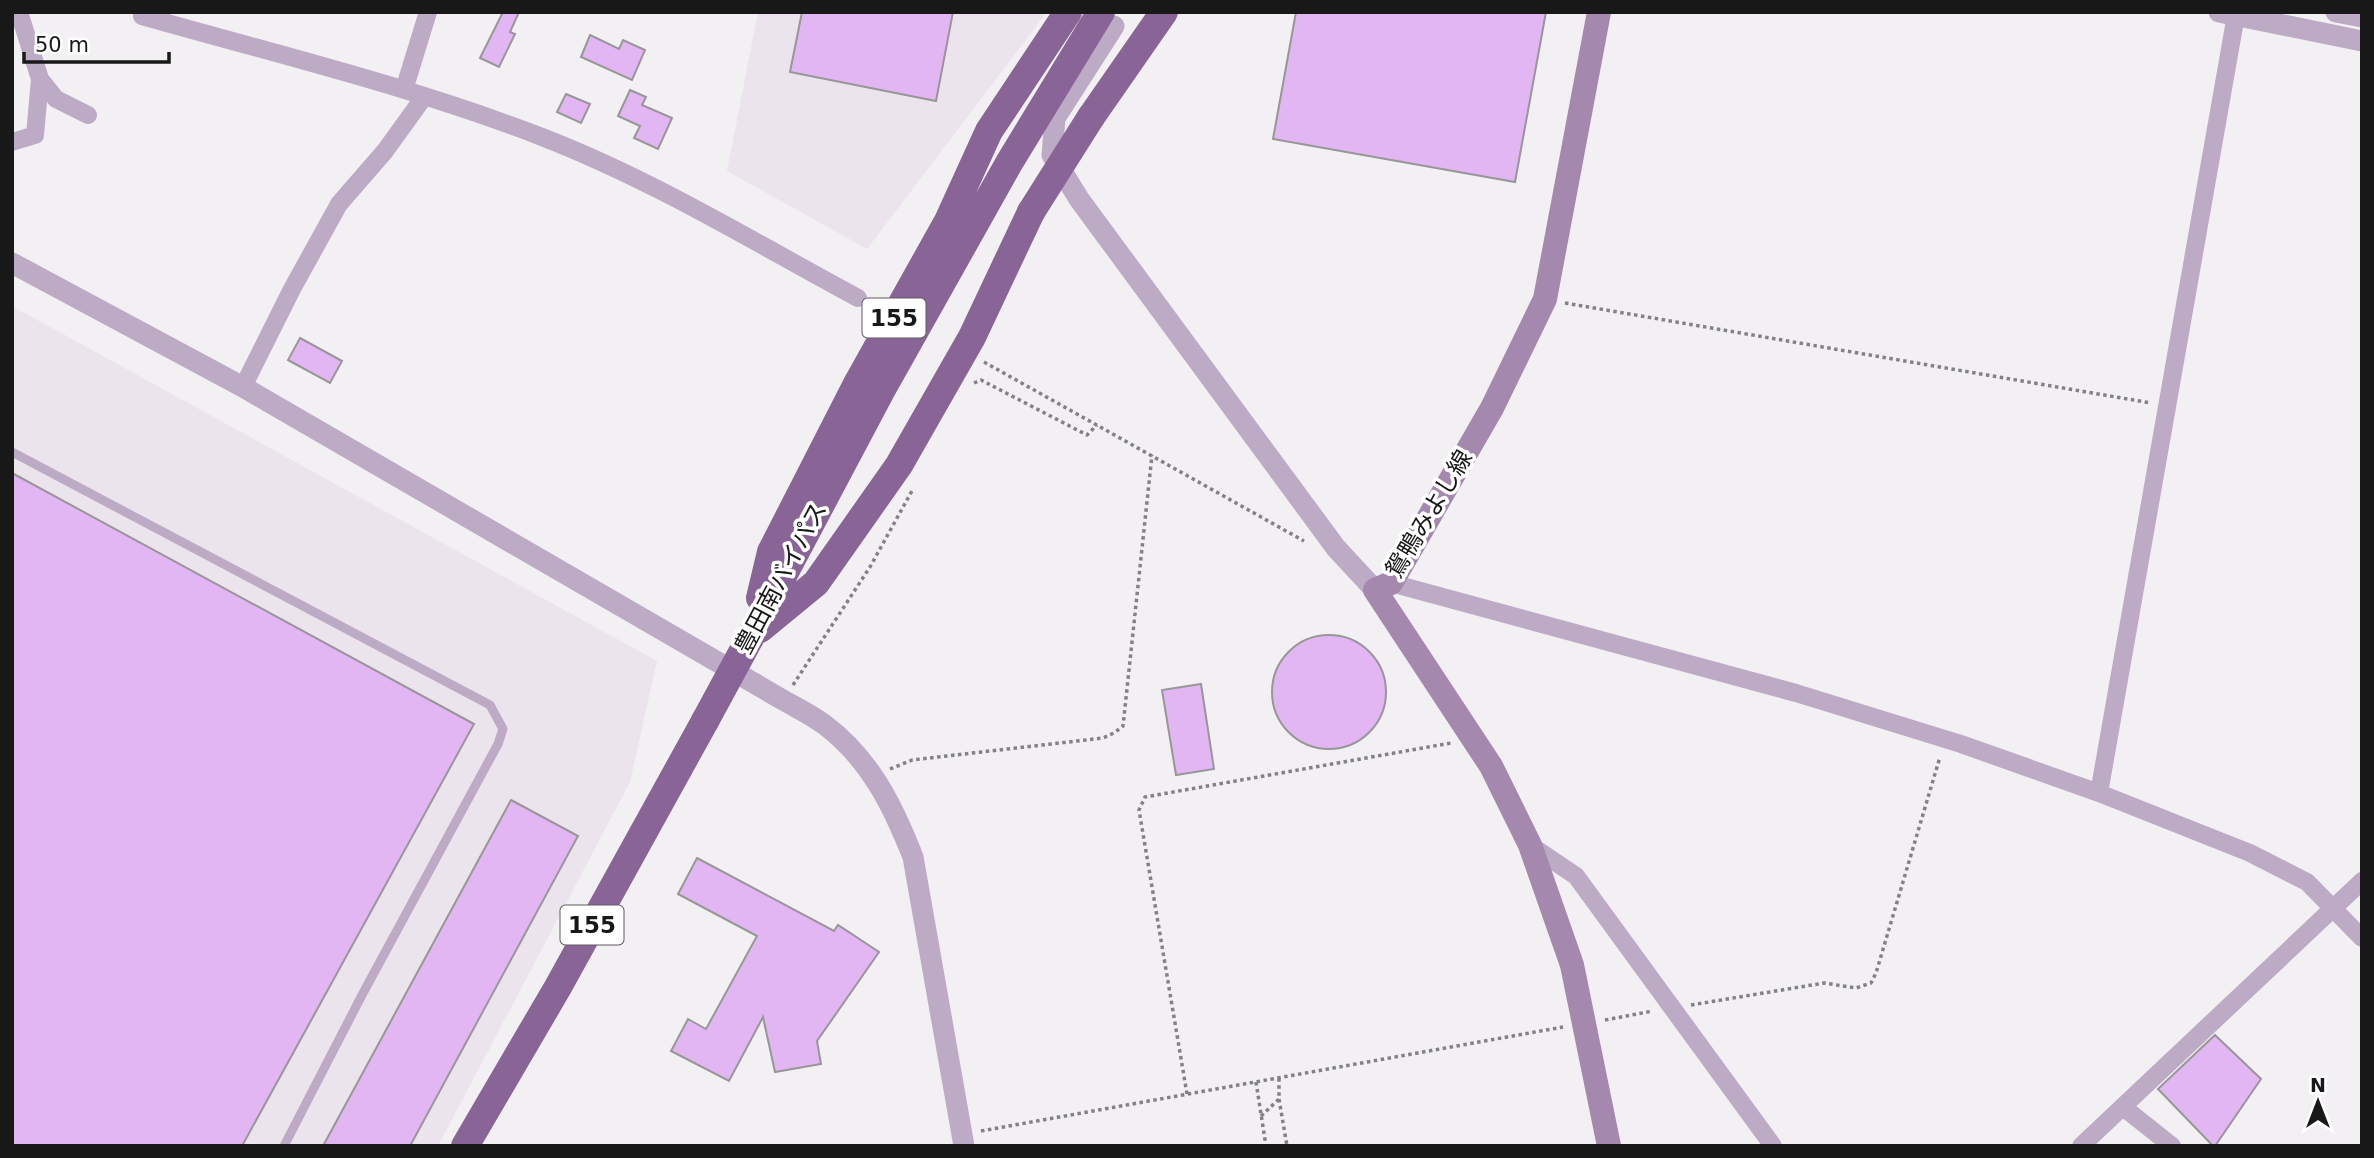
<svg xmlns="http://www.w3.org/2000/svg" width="2374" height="1158" font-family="'DejaVu Sans','Noto Sans JP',sans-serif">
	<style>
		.built { fill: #ebe4ed }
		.building { fill: #e2b6f2; stroke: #989698; stroke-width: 2 }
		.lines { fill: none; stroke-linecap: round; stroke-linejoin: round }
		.path { stroke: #828183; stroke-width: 3.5; stroke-dasharray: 3.5 3.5; stroke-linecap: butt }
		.service { stroke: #bdaac5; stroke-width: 9 }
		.minor { stroke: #bdaac5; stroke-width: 18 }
		.tertiary { stroke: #bdaac5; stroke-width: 21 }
		.secondary { stroke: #a488ae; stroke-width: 24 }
		.trunk { stroke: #896496; stroke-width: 28 }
		.trunk-bridge { stroke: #896496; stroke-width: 28 }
		.labels { text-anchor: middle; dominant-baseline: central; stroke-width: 7; stroke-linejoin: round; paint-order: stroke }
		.shield { fill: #fffeff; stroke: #5e5d5e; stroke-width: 2 }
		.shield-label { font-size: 23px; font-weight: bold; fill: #191819 }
		.street-label { font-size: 24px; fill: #191819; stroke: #fffeff }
	</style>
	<rect width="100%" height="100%" fill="#f2f0f3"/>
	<path class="built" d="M 758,12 L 1047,12 L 867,249 L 727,171 Z
		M 12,306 L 657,661 L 630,782 L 438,1146 L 12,1146 Z"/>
	<path class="building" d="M 503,12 L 519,12 L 510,32 L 515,34 L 499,67 L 480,58 Z
		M 802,12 L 953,12 L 936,101 L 790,72 Z
		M 1296,12 L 1546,12 L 1515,182 L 1273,139 Z
		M 590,35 L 619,49 L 623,40 L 645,50 L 632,80 L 581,57 Z
		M 630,90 L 646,97 L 642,105 L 672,118 L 658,149 L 634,138 L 640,126 L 618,116 Z
		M 566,94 L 590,104 L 581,123 L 557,112 Z
		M 300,338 L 342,361 L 330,383 L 288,360 Z
		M 12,473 L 474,724 L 242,1146 L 12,1146 Z
		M1272 692a57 57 0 1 1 114 0a57 57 0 1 1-114 0Z
		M 1201,684 L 1214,769 L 1176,775 L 1162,690 Z
		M 511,800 L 578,836 L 410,1146 L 323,1146 Z
		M 697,858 L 834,931 L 838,925 L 879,952 L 817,1041 L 821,1064 L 775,1072 L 763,1017 L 729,1081 L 671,1051 L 688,1019 L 706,1029 L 757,936 L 678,894 Z
		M 2215,1035 L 2261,1079 L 2215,1146 L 2213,1146 L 2158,1089 Z"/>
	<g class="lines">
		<path class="path" d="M 1565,303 L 2151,403
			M 984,362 L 1304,541
			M 974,383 L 981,380 L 1087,435 L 1097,425
			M 793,685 L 870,567 L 913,489
			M 890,769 L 912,760 L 1103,738 L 1114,733 L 1123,726 L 1152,455
			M 1691,1005 L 1824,983 L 1856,988 L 1871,983 L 1876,973 L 1940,757
			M 1605,1020 L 1653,1011
			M 1256,1082 L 1266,1146
			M 1187,1094 L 1139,810 L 1145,797 L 1451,743
			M 1279,1099 L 1287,1146
			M 1261,1116 L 1279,1099 L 1279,1078
			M 981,1131 L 1563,1027"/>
		<path class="service" d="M 12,452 L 490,705 L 503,729 L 498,744 L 362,995 L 284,1146"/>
		<path class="minor" d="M 19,12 L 40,79 L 56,99 L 88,115
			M 142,16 C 276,54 413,87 542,137 C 653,180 754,242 858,298
			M 404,90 L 428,12
			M 12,142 L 35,135 L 40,79
			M 243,387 L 292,289 L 339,204 L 385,151 L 424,97
			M 1391,583 L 1796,693 L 1961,744 L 2099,793 L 2250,853 L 2307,882 L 2362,938
			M 2099,793 L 2236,15
			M 1530,845 L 1576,876 L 1773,1146
			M 2123,1107 L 2172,1146
			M 2081,1146 L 2362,881"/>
		<path class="tertiary" d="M 2219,12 L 2362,41
			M 2336,12 L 2362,17
			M 1114,26 L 1055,118 L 1052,155 L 1079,199 L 1336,548 L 1375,590
			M 12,263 L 243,387 L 783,700 C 797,708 812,715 825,725 C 870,759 893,806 913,857 L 964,1146"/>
		<path class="secondary" d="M 1599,12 L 1545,299 L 1492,408 L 1391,583 L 1375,590 L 1491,766 L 1530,845 L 1572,965 L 1609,1146"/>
		<path class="trunk" d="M 1091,117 L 1164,12
			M 760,598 L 771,552 L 858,382 L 948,221 L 989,131 L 1068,12
			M 760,629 L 816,583 L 899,465 L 972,337 L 1031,212
			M 750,638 L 881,391 L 1009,163 L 1101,12
			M 465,1146 L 558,987 L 705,721"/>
		<path class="trunk-bridge" d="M 1031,212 L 1091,117
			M 705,721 L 750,638"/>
	</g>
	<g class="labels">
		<g class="shield">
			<rect x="862.5" y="298.5" width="63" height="39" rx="5"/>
			<rect x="560.5" y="905.5" width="63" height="39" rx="5"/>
		</g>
		<g class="shield-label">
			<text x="894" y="318">155</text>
			<text x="592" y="925">155</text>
		</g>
		<g class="street-label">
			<text transform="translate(1429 514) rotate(-59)">鴛鴨みよし線</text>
			<text transform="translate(781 578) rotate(-62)">豊田南バイパス</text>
		</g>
	</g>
	<rect width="2374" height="1158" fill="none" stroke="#191819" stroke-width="28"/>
	<g transform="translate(2318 1102)" stroke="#fffeff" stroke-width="5" paint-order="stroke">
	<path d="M0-5L12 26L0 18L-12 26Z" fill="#191819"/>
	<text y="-10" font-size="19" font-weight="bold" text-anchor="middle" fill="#191819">N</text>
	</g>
	<path d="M24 52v10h145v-10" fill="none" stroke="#191819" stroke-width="3.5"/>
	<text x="35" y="52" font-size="21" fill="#191819" stroke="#fffeff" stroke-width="5" paint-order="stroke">50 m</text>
</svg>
